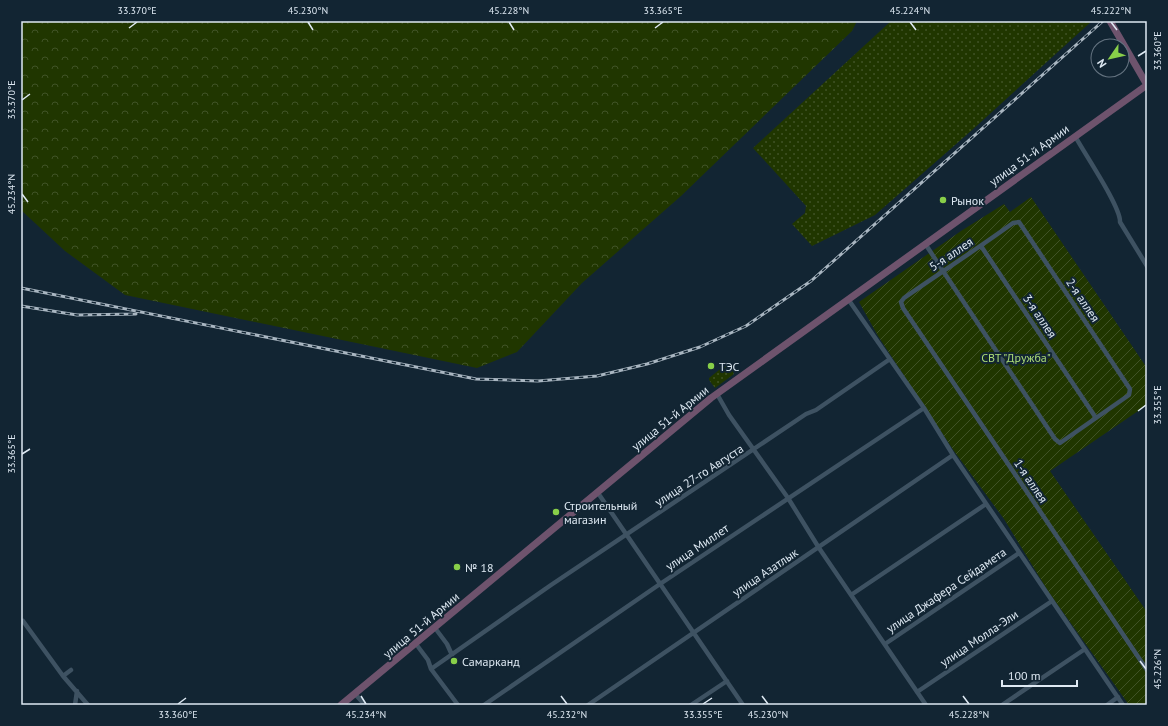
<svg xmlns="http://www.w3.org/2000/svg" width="1168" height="726" font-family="'PT Sans',sans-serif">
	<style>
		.grass { fill: url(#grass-dots) }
		.forest { fill: url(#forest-crowns) }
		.garden { fill: url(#garden-furrows) }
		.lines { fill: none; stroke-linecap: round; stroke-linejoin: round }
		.minor { stroke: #3e5262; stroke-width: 4.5 }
		.secondary { stroke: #6e536d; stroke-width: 7 }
		.rail-casing { stroke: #a9b6c1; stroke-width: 3 }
		.rail { stroke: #122533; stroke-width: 1.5; stroke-dasharray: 4.5; stroke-linecap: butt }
		.ticks { fill: none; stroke: #dee9f3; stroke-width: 1.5 }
		.poi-dot { fill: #88cf49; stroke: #122533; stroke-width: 1.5 }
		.labels { text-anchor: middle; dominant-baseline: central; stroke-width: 4; stroke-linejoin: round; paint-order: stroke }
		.street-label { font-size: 12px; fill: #dee9f3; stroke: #122533 }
		.poi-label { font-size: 12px; fill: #dee9f3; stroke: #122533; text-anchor: start }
		.park-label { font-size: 12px; fill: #acdc77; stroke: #122533 }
		.neatline { fill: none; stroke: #dee9f3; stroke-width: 1.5 }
		.ticks-label { font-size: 10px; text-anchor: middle; fill: #dee9f3 }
	</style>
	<defs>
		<pattern id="grass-dots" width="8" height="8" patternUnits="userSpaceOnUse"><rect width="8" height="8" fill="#203600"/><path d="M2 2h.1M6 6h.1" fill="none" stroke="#405326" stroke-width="1.8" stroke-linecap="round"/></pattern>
		<pattern id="forest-crowns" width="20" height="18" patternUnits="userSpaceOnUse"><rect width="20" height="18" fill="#203600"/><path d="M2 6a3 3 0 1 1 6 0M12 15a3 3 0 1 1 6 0" fill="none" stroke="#405326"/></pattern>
		<pattern id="garden-furrows" width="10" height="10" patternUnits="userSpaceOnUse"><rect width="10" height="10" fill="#203600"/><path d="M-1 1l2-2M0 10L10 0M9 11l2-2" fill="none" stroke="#405326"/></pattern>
	</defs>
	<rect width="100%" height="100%" fill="#122533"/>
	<path class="grass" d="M 932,21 L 1092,21 L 971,131 L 875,215 L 812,246 L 792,224 L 805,213 L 806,206 L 753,148 L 890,22 Z
		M 724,366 L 732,369 L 734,374 L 715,388 L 709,380 L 709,378 Z"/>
	<path class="forest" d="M 21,21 L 857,21 L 852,31 L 681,196 L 582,283 L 517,352 L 477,368 L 125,295 L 65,251 L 21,210 Z"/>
	<path class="garden" d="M 1031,197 L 1147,368 L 1147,405 L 1050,471 L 1147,612 L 1147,705 L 1129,705 L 1048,591 L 1004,519 L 954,451 L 878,336 L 859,302 L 961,231 L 1004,204 L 1010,212 Z"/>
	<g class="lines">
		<path class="minor" d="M 1075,136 C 1084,153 1121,207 1120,222 L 1147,266
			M 926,245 L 943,271 L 1055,439 L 1060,443 L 1129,395 L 1130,389 L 1019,222 L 1013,223 C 977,249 940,273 904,298 L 901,302 L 903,308 L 1147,670
			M 981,246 L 1096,418
			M 848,299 L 924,408 L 953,455 L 1123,705
			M 717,394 L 729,415 L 788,498 L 819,548 L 926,705
			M 598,493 L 743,705
			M 851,595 L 986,504
			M 23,621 L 63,676
			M 435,628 L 447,644 L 452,655
			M 416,644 L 428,660 L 431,669 L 458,705
			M 885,644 L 1019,553
			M 431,669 L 551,585 L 806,414 L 816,410 L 890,359
			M 71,670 L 63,676 L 88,705
			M 917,692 L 1052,601
			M 355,694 L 365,705
			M 75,705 L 77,691
			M 484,705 L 660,584 L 924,408
			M 588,705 L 953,455
			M 691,705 L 727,681
			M 1002,705 L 1085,649
			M 1107,705 L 1118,697"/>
		<path class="secondary" d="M 1110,21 L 1147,85
			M 341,705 L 711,398 L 1147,85"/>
		<g class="rail-casing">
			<path id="rail" d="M 21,288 L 476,379 L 538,381 L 597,376 L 647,364 L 700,347 L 746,326 L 811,281 L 1103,21
				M 21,306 L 77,315 L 136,314"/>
		</g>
		<use href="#rail" class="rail"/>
	</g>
	<path class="ticks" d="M 308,22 L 313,30M 509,22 L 514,30M 910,22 L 916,30M 1111,22 L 1117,30M 129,28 L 137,22M 655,28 L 663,22M 1138,56 L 1146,51M 22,100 L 30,94M 22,194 L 28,202M 1138,411 L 1146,405M 22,454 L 30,449M 1140,661 L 1146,669M 361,696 L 366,704M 561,696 L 567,704M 762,696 L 768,704M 963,696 L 969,704M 178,704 L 186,698M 703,704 L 712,698"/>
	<g class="poi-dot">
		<circle cx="943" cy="200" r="4"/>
		<circle cx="711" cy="366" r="4"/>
		<circle cx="556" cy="512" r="4"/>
		<circle cx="457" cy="567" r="4"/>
		<circle cx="454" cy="661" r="4"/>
	</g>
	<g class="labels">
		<g class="street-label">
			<text transform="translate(1029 155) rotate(-36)">улица 51-й Армии</text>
			<text transform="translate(951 254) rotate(-34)">5-я аллея</text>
			<text transform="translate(1083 300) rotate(56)">2-я аллея</text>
			<text transform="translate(1040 316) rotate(56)">3-я аллея</text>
			<text transform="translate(670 418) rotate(-39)">улица 51-й Армии</text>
			<text transform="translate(699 475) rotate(-33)">улица 27-го Августа</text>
			<text transform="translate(1031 481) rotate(56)">1-я аллея</text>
			<text transform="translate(697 547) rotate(-34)">улица Миллет</text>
			<text transform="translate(765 572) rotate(-34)">улица Азатлык</text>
			<text transform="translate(946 590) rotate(-34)">улица Джафера Сейдамета</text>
			<text transform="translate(421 625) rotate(-40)">улица 51-й Армии</text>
			<text transform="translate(979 638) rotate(-34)">улица Молла-Эли</text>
		</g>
		<g class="poi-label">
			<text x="951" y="200">Рынок</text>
			<text x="719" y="366">ТЭС</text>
			<text x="564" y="505">Строительный<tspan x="564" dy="14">магазин</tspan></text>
			<text x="465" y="567">№ 18</text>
			<text x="462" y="661">Самарканд</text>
		</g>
		<g class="park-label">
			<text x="1016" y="357">СВТ "Дружба"</text>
		</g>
	</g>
	<rect width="1168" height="726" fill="none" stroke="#122533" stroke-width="44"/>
	<g transform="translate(1110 58) rotate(236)"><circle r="19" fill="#122533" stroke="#647380"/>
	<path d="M0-3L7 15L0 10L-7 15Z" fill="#88cf49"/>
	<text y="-6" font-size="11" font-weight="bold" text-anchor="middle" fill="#dee9f3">N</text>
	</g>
	<path d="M1002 680v6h75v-6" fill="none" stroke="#dee9f3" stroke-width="2"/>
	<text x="1008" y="680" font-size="12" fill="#dee9f3" stroke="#122533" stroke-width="3" paint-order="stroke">100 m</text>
	<rect x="22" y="22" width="1124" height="682" class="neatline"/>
	<g class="ticks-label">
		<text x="137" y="14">33.370°E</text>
		<text x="308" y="14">45.230°N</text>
		<text x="509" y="14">45.228°N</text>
		<text x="663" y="14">33.365°E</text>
		<text x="910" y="14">45.224°N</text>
		<text x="1111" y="14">45.222°N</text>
		<text transform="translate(1157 51) rotate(-90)" y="4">33.360°E</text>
		<text transform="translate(11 100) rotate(-90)" y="4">33.370°E</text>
		<text transform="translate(11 194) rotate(-90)" y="4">45.234°N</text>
		<text transform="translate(1157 405) rotate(-90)" y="4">33.355°E</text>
		<text transform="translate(11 454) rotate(-90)" y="4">33.365°E</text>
		<text transform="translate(1157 669) rotate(-90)" y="4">45.226°N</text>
		<text x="178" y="718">33.360°E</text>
		<text x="366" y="718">45.234°N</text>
		<text x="567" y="718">45.232°N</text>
		<text x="703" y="718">33.355°E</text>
		<text x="768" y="718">45.230°N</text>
		<text x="969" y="718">45.228°N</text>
	</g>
</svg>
